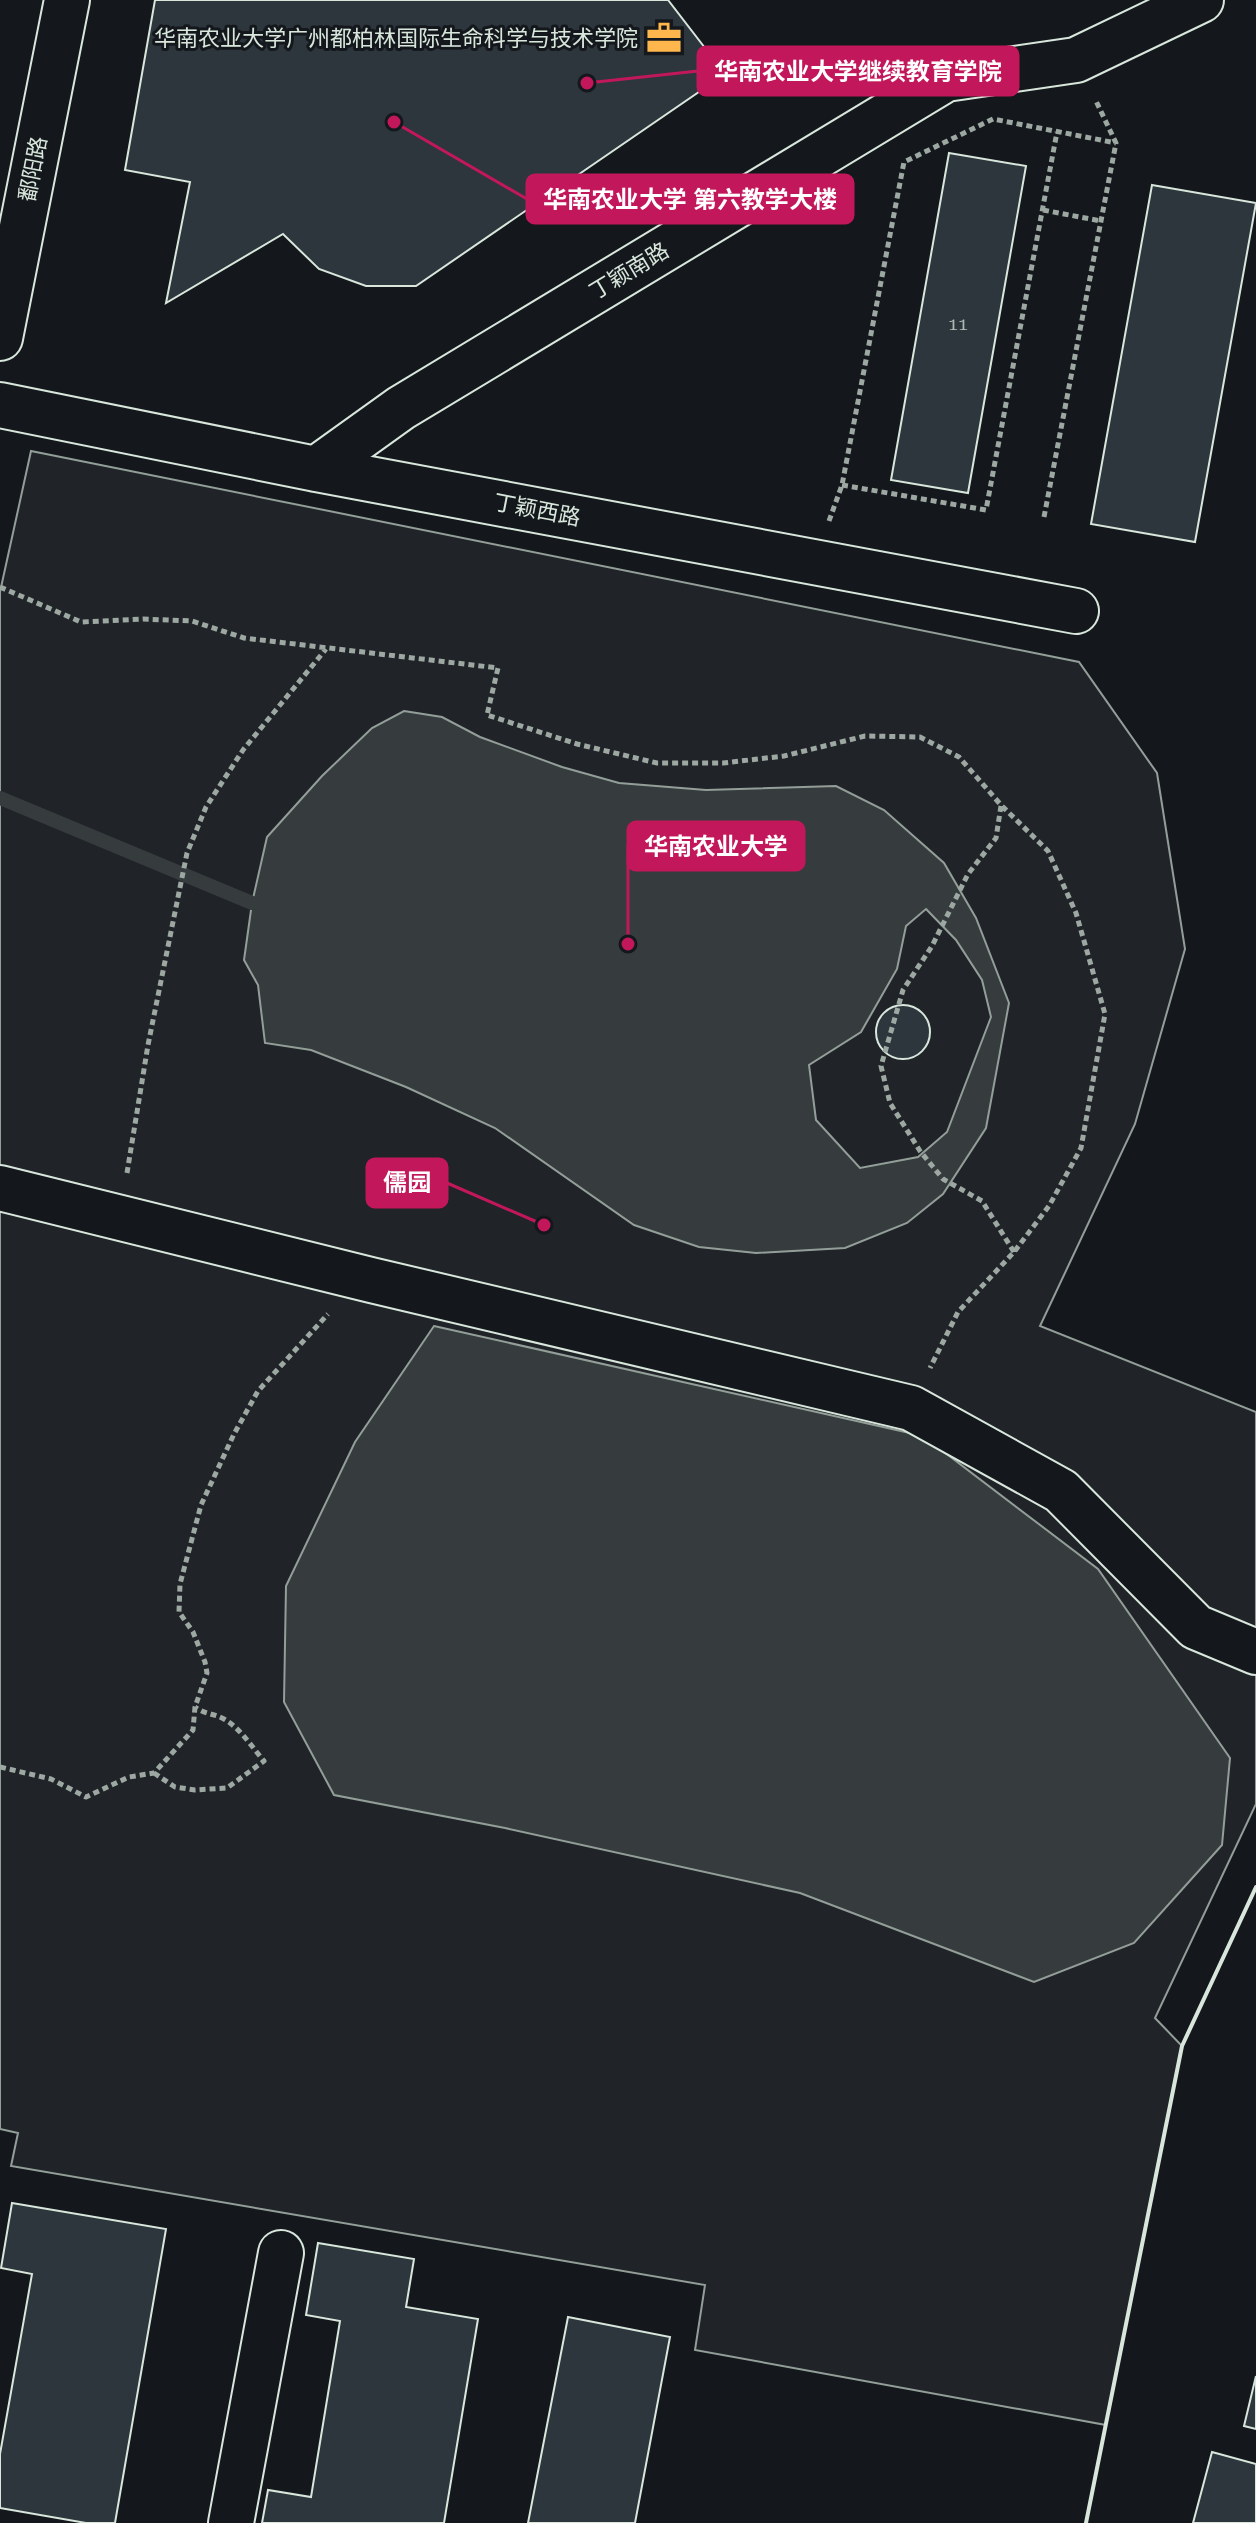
<svg xmlns="http://www.w3.org/2000/svg" width="1256" height="2523" font-family="'Roboto Serif','Noto Sans SC',serif">
	<style>
		.green { fill: #202428; stroke: #939e99; stroke-width: 2 }
		.water { fill: #363b3e; stroke: #939e99; stroke-width: 2; fill-rule: evenodd }
		.lines { fill: none; stroke-linecap: round; stroke-linejoin: round }
		.stream { stroke: #363b3e; stroke-width: 14 }
		.building { fill: #2c363c; stroke: #d8e6dc; stroke-width: 2 }
		.minor-casing { stroke: #d8e6dc; stroke-width: 48 }
		.path { stroke: #9da8a2; stroke-width: 5; stroke-dasharray: 6 4; stroke-linecap: butt }
		.minor { stroke: #14181c; stroke-width: 44 }
		.wall { stroke: #d8e6dc; stroke-width: 4 }
		.labels { text-anchor: middle; dominant-baseline: central; stroke-width: 6; stroke-linejoin: round; paint-order: stroke }
		.number-label { font-size: 18px; fill: #adbab4 }
		.poi-label { font-size: 22px; fill: #d8e6dc; stroke: #14181c; text-anchor: end }
		.street-label { font-size: 22px; fill: #d8e6dc; stroke: #14181c }
		.leader { fill: none; stroke: #c2185b; stroke-width: 3 }
		.callout-dot { fill: #c2185b; stroke: #14181c; stroke-width: 3 }
		.callout { fill: #c2185b; stroke: #c2185b; stroke-width: 3 }
		.callout-label { font-size: 24px; text-anchor: middle; font-weight: bold; fill: #fff }
	</style>
	<rect width="100%" height="100%" fill="#14181c"/>
	<path class="green" d="M 31,451 L 1079,662 L 1157,773 L 1185,949 L 1135,1124 L 1040,1326 L 1256,1412 L 1256,1804 L 1155,2018 L 1182,2046 L 1106,2425 L 695,2350 L 705,2285 L 11,2166 L 18,2133 L 0,2129 L 0,592 Z"/>
	<path class="water" d="M 404,711 L 442,717 L 480,737 L 562,767 L 619,783 L 706,790 L 836,786 L 884,810 L 944,863 L 976,918 L 1009,1003 L 986,1128 L 943,1194 L 907,1223 L 845,1248 L 756,1253 L 699,1247 L 634,1225 L 495,1128 L 406,1087 L 311,1050 L 265,1043 L 258,985 L 244,960 L 252,903 L 267,837 L 322,776 L 372,728 ZM 926,909 L 956,940 L 982,980 L 991,1017 L 947,1132 L 918,1157 L 860,1168 L 816,1120 L 809,1065 L 861,1032 L 897,969 L 906,926 Z
		M 434,1326 L 923,1436 L 1098,1569 L 1230,1758 L 1222,1845 L 1134,1943 L 1034,1982 L 800,1893 L 505,1828 L 334,1795 L 284,1702 L 286,1586 L 355,1442 Z"/>
	<g class="lines">
		<path class="stream" d="M 0,798 L 252,903"/>
	</g>
	<path class="building" d="M 155,0 L 668,0 L 725,74 L 416,286 L 366,286 L 319,269 L 283,234 L 166,303 L 190,182 L 125,170 Z
		M 949,153 L 1026,166 L 968,493 L 891,480 Z
		M 1152,185 L 1256,203 L 1195,542 L 1091,524 Z
		M876 1032a27 27 0 1 1 54 0a27 27 0 1 1-54 0Z
		M 12,2203 L 166,2229 L 115,2523 L 86,2523 L 0,2508 L 0,2454 L 32,2274 L 1,2268 Z
		M 318,2243 L 414,2259 L 406,2307 L 478,2319 L 444,2523 L 262,2523 L 268,2490 L 311,2497 L 340,2321 L 306,2315 Z
		M 568,2317 L 670,2337 L 635,2523 L 528,2523 Z
		M 1256,2376 L 1256,2429 L 1244,2426 Z
		M 1212,2452 L 1256,2464 L 1256,2523 L 1193,2523 Z"/>
	<g class="lines">
		<g class="minor-casing">
			<path id="minor" d="M 0,338 L 67,0
				M 0,405 L 316,469 L 1076,611
				M 316,469 L 401,408 L 946,79 L 1076,60 L 1201,0
				M 0,1188 L 371,1280 L 911,1408 L 1061,1491 L 1196,1627 L 1256,1652
				M 231,2523 L 281,2253"/>
		</g>
		<path class="path" d="M 1043,210 L 1101,221
			M 842,485 L 986,510 L 1057,132
			M 1044,517 L 1116,143 L 1096,101
			M 829,521 L 842,485 L 904,162 L 993,119 L 1116,143
			M 0,587 L 81,622 L 143,619 L 192,621 L 244,638 L 498,668 L 487,715 L 577,744 L 657,763 L 723,763 L 784,756 L 865,736 L 920,737 L 959,757 L 1001,805 L 1048,851 L 1076,913 L 1105,1014 L 1081,1148 L 1049,1206 L 1014,1252 L 958,1312 L 930,1368
			M 1001,806 L 996,838 L 968,874 L 932,946 L 903,990 L 881,1066 L 890,1103 L 920,1151 L 943,1179 L 982,1201 L 1014,1252
			M 127,1173 L 148,1045 L 187,853 L 206,807 L 243,750 L 326,649
			M 0,1767 L 51,1779 L 86,1797 L 129,1777 L 154,1773 L 193,1730 L 195,1707 L 207,1673 L 205,1662 L 193,1632 L 179,1612 L 180,1584 L 201,1505 L 234,1434 L 258,1391 L 328,1314
			M 154,1773 L 175,1787 L 195,1790 L 227,1788 L 264,1761 C 252,1747 240,1728 224,1719 C 213,1713 206,1715 195,1707"/>
		<use href="#minor" class="minor"/>
		<path class="wall" d="M 1086,2523 L 1182,2046 L 1256,1887"/>
	</g>
	<defs>
		<g id="office-bare" transform="scale(2.76)"><path d="M-6-3h4V-5.5h4V-3h4V5H-6ZM-1-4.5V-3h2v-1.5ZM-6 0V1H6V0Z" fill="#ffb74d" stroke="#14181c" stroke-width="2.5" paint-order="stroke"/></g>
	</defs>
	<g fill-rule="evenodd">
		<use href="#office-bare" x="664" y="38"/>
	</g>
	<g class="labels">
		<g class="number-label">
			<text x="958" y="323">11</text>
		</g>
		<g class="poi-label">
			<text x="638" y="38">华南农业大学广州都柏林国际生命科学与技术学院</text>
		</g>
		<g class="street-label">
			<text transform="translate(33 169) rotate(-79)">鄱阳路</text>
			<text transform="translate(629 271) rotate(-31)">丁颖南路</text>
			<text transform="translate(537 510) rotate(11)">丁颖西路</text>
		</g>
	</g>
	<path class="leader" d="M587 83L698 71M394 122L527 199M628 944L628 846M544 1225L447 1183"/>
	<g class="callout-dot">
		<circle cx="587" cy="83" r="8"/>
		<circle cx="394" cy="122" r="8"/>
		<circle cx="628" cy="944" r="8"/>
		<circle cx="544" cy="1225" r="8"/>
	</g>
	<g class="callout">
		<rect x="698" y="47" width="320" height="48" rx="8"/>
		<rect x="527" y="175" width="326" height="48" rx="8"/>
		<rect x="628" y="822" width="176" height="48" rx="8"/>
		<rect x="367" y="1159" width="80" height="48" rx="8"/>
	</g>
	<g class="callout-label">
		<text x="858" y="80">华南农业大学继续教育学院</text>
		<text x="690" y="208">华南农业大学 第六教学大楼</text>
		<text x="716" y="855">华南农业大学</text>
		<text x="407" y="1191">儒园</text>
	</g>
</svg>
